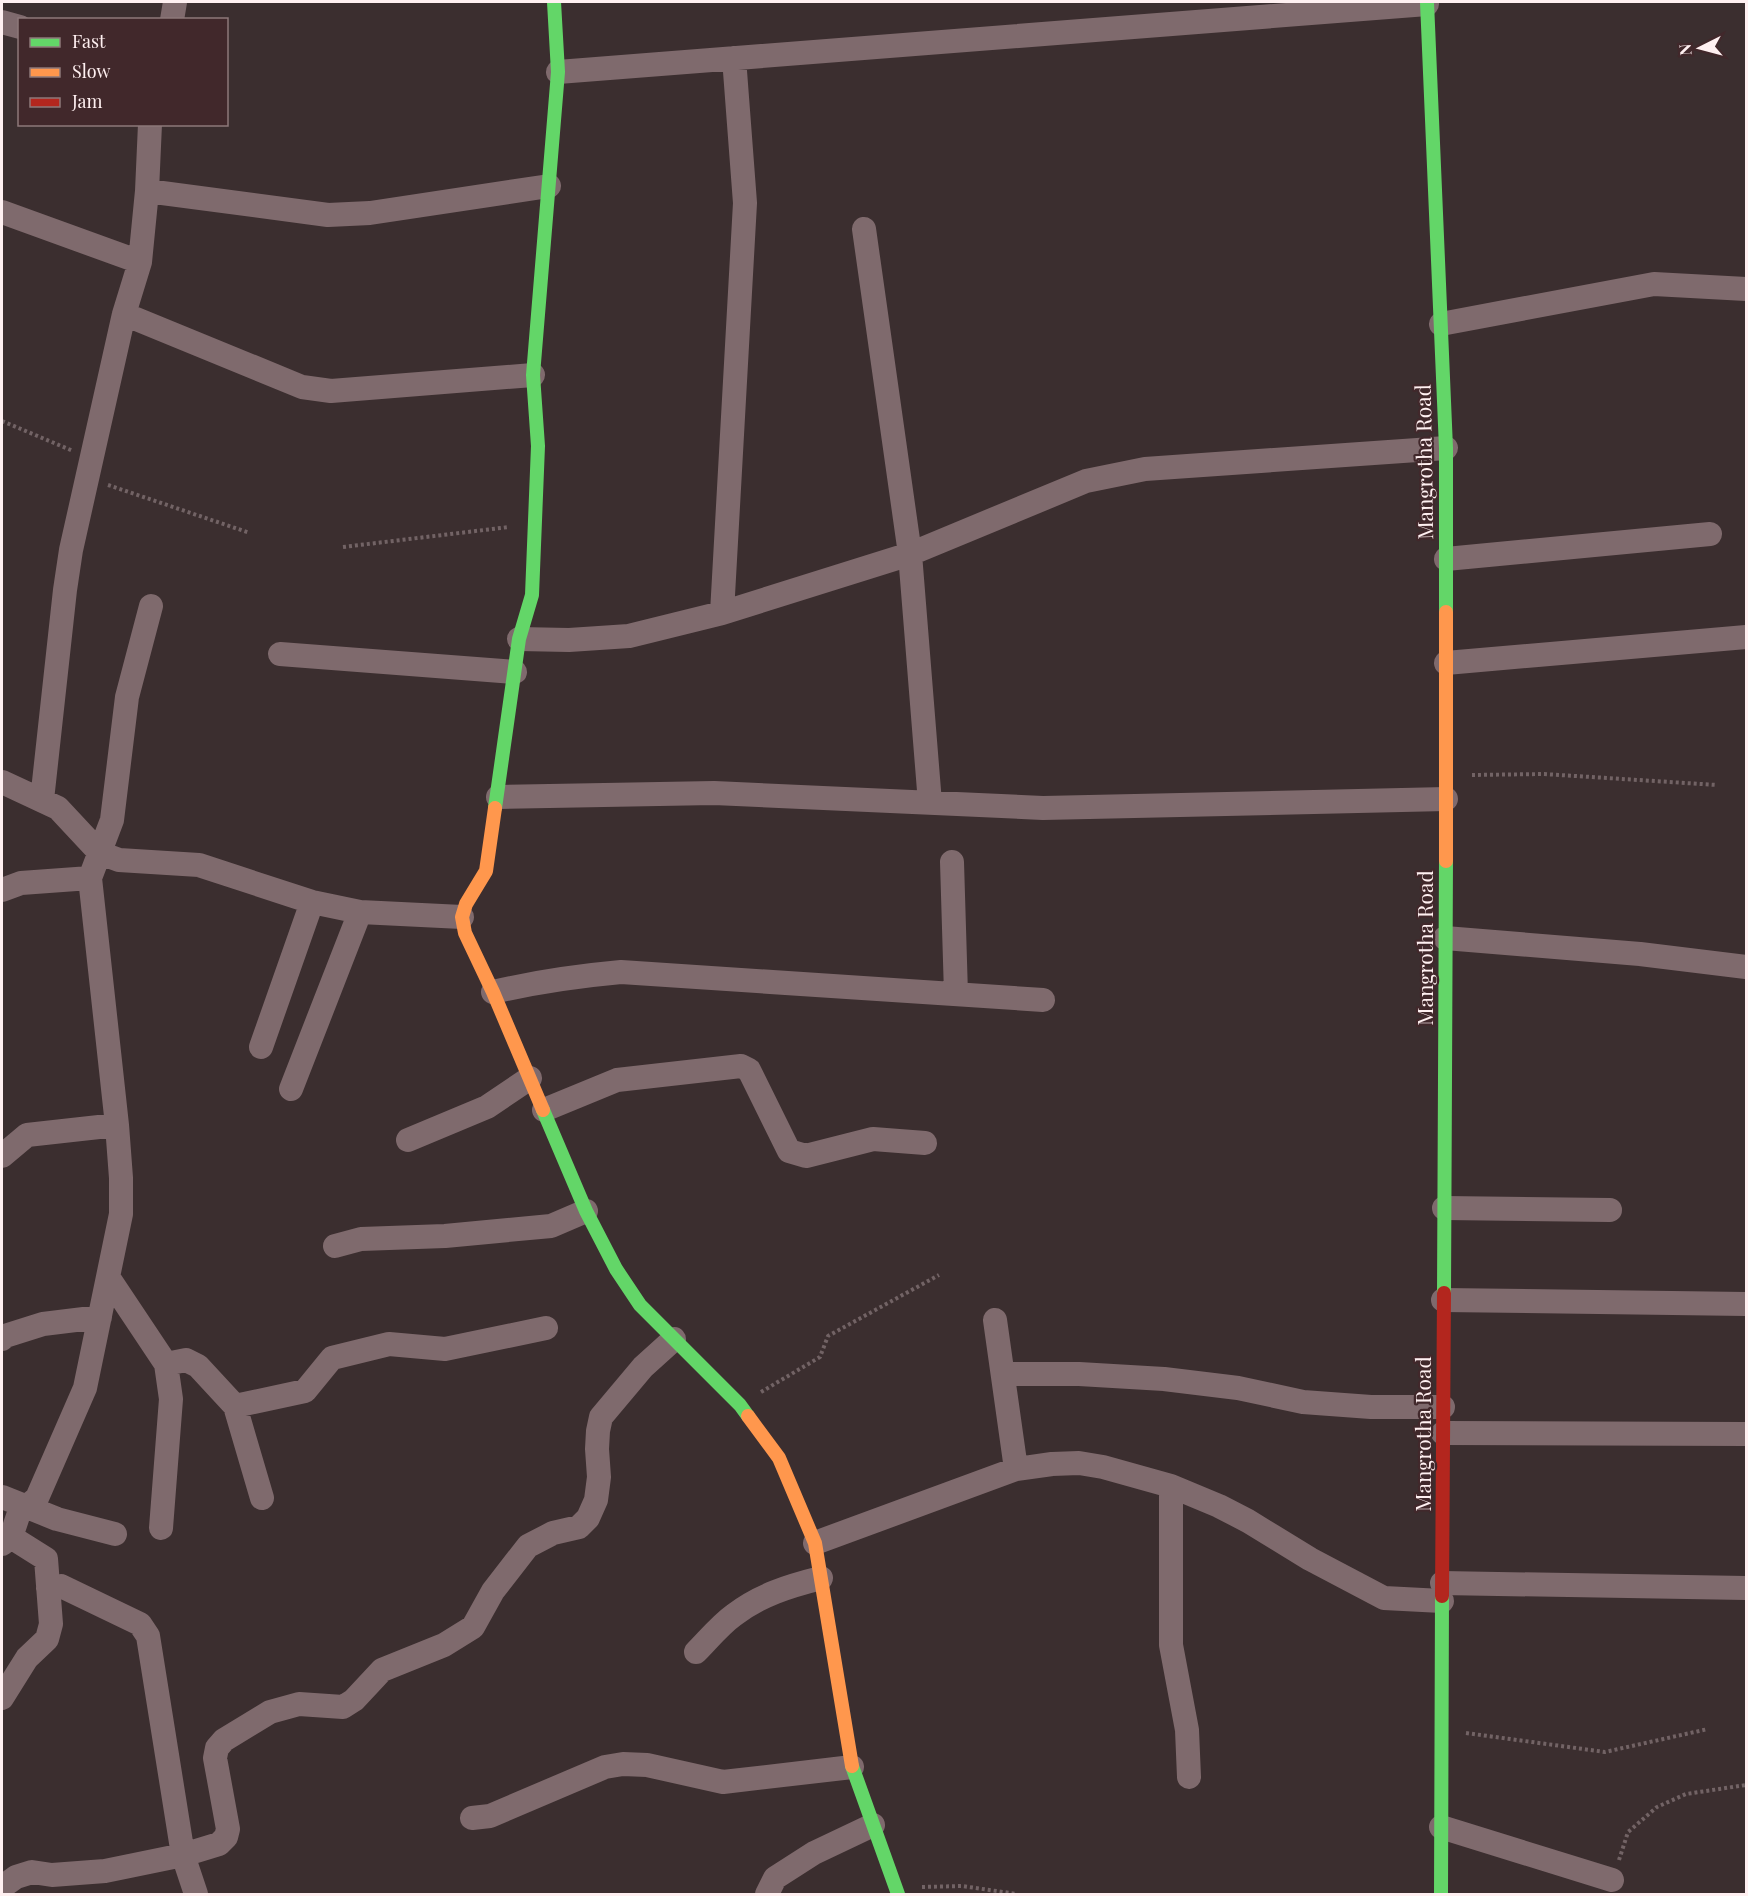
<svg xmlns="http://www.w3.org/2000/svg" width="1748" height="1896" font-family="'Playfair Display',serif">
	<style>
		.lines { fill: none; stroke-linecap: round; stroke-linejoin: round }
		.path { stroke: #726365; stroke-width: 4; stroke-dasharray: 3 3; stroke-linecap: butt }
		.street { stroke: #7f6a6d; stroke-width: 24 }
		.fast { stroke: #63d668; stroke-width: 14 }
		.slow { stroke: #ff974d; stroke-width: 14 }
		.jam { stroke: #b3261e; stroke-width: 14 }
		.labels { text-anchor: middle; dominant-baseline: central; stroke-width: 4.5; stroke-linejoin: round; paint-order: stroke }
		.street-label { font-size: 21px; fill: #fff0f1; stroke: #41282b }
	</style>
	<rect width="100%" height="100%" fill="#3b2e2f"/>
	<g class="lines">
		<path class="path" d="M 2,421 L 73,451
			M 108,485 L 250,533
			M 343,547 L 509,527
			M 1472,775 L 1544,774 L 1717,785
			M 761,1392 L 820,1357 L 828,1336 L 939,1275
			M 1466,1733 L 1605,1752 L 1708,1729
			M 1619,1860 L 1628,1832 L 1657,1807 L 1686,1794 L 1746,1785
			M 922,1887 L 962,1886 L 1017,1894"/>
		<path class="street" d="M 172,20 L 175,2
			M 2,22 L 20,27
			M 558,72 L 1427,4
			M 147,191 L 328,215 L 370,213 L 549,186
			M 2,212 L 140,262
			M 864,229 L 910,554 L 930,803
			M 124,314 L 302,387 L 331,391 L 533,375
			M 1441,324 L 1654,284 L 1746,289
			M 1446,559 L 1710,534
			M 722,613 L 745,203 L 734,58
			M 519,639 L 569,640 L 629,636 L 722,613 L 910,554 L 1086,481 L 1145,469 L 1446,448
			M 280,654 L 515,672
			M 1446,663 L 1746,637
			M 2,782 L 58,808 L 100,853 L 119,860 L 199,865 L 312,902 L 360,912 L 462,917
			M 498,797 L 714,793 L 1043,808 L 1446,799
			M 42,800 L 65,590 L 71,550 L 124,314 L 140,262 L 147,191 L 150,124
			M 952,862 L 956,994
			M 2,890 L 21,883 L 90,878
			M 1445,938 L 1640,954 L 1746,967
			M 493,992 C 536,982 577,976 621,972 L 1043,1000
			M 261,1047 L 312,902
			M 291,1089 L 360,912
			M 544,1110 L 617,1080 L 741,1066 L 749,1070 L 789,1151 L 806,1156 L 873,1139 L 925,1143
			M 408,1140 L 487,1107 L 530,1078
			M 2,1156 L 27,1135 L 117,1125
			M 1444,1208 L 1610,1210
			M 335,1246 L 361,1239 L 445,1236 L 551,1226 L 586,1211
			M 108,1277 L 166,1364 L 171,1399 L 161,1528
			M 1443,1300 L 1746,1304
			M 995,1320 L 1016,1469
			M 2,1339 L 5,1336 L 43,1324 L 100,1317
			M 166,1364 L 186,1360 L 198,1366 L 235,1406 L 262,1498
			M 1003,1374 L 1079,1374 L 1164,1379 L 1238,1388 L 1303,1402 L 1371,1407 L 1443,1407
			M 235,1406 L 305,1391 L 332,1358 L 389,1344 L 445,1349 L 546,1328
			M 1443,1433 L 1746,1434
			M 1171,1486 L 1171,1645 L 1187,1730 L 1189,1777
			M 2,1497 L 57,1519 L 115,1534
			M 815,1543 L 1016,1469 L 1052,1464 L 1079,1463 L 1103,1467 L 1171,1486 L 1219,1506 L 1248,1521 L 1310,1559 L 1384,1598 L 1442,1601
			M 2,1544 L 11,1537 L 19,1513 L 37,1498 L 85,1388 L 121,1214 L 121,1178 L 117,1125 L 90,878 L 112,820 L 127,697 L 151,606
			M 1442,1583 L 1746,1588
			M 48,1588 L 61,1586 L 140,1624 L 148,1636 L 183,1855 L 196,1894
			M 696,1652 C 708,1640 720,1625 734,1615 C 760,1595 789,1586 821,1578
			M 2,1698 L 27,1658 L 47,1639 L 51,1624 L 46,1559 L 11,1537
			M 472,1818 L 490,1816 L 605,1767 L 623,1764 L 647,1765 L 723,1782 L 852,1767
			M 1441,1827 L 1612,1880
			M 2,1887 L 16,1877 L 32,1872 L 52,1875 L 105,1871 L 183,1855 L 219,1844 L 226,1837 L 228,1829 L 215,1758 L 217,1748 L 224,1740 L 270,1712 L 299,1704 L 343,1707 L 354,1700 L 382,1670 L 444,1645 L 473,1627 L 493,1591 L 528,1546 L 553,1533 L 579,1527 L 588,1518 L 596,1500 L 599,1477 L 597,1449 L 598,1431 L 601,1417 L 643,1367 L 674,1339
			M 767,1894 L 775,1878 L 814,1853 L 873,1825"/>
		<path class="fast" d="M 1427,2 L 1446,448 L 1446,612
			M 495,808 L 519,639 L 532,595 L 538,446 L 533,375 L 558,72 L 554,2
			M 543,1110 L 586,1211 L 616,1269 L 640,1305 L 740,1405 L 748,1416
			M 1444,1293 L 1446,861
			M 852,1766 L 898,1894
			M 1441,1894 L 1442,1596"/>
		<path class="slow" d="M 495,808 L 486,871 L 466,904 L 462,917 L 465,933 L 493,992 L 543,1110
			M 1446,861 L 1446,612
			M 748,1416 L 779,1458 L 815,1543 L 852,1766"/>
		<path class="jam" d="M 1442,1596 L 1444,1293"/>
	</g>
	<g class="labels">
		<g class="street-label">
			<text transform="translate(1423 462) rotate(-91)">Mangrotha Road</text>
			<text transform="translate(1424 948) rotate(-90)">Mangrotha Road</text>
			<text transform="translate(1422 1434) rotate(-90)">Mangrotha Road</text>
		</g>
	</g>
	<rect width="1748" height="1896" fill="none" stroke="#fff0f1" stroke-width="6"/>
	<rect x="18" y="18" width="210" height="108" fill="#41282b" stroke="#8d787a" stroke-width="1.5"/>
	<rect x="30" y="38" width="30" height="9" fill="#63d668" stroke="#8d787a" stroke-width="1.5"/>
	<text x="72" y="48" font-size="18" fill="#fff0f1">Fast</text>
	<rect x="30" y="68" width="30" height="9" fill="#ff974d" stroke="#8d787a" stroke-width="1.5"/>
	<text x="72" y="78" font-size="18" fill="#fff0f1">Slow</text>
	<rect x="30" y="98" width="30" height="9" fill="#b3261e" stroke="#8d787a" stroke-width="1.5"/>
	<text x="72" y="108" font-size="18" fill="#fff0f1">Jam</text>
	<g transform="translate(1700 48) rotate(264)" stroke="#41282b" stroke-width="4.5" paint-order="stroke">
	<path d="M0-4.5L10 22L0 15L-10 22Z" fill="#fff0f1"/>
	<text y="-9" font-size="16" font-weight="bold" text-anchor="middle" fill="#fff0f1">N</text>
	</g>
</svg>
